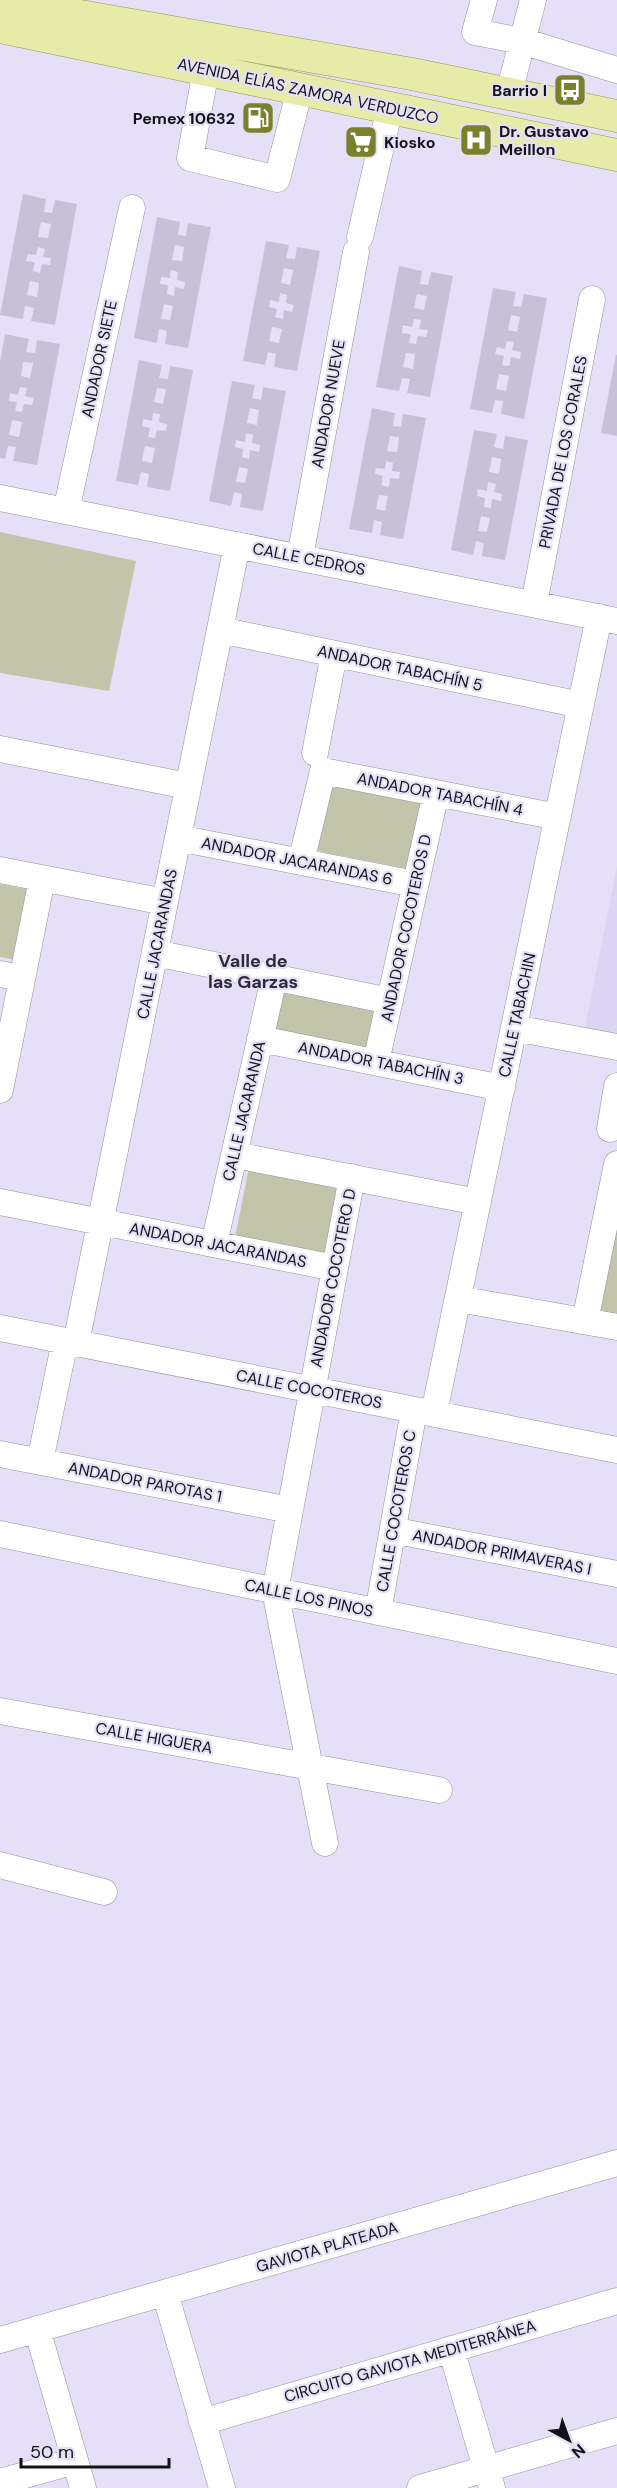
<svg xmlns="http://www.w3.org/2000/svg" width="617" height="2488" font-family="'DM Sans',sans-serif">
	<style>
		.built { fill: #dbd4f2 }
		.green { fill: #c2c5aa }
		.building { fill: #c6c1d7; fill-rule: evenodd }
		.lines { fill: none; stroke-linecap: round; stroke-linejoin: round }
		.minor-casing { stroke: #948fa4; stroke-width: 27 }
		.major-casing { stroke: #919750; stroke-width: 33 }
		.minor { stroke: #fff; stroke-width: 26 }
		.major { stroke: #e6eba8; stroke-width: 32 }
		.labels { text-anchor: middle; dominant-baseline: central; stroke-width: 4.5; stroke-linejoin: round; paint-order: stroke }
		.poi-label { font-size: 16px; font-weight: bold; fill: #141219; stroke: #e5e0f7; text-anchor: end }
		.street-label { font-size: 16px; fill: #141219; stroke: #e5e0f7 }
		.neighbourhood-label { font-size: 18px; font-weight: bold; fill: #2f2a3b; stroke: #e5e0f7 }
	</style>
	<rect width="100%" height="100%" fill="#e5e0f7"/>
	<path class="built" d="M 617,866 L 617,1034 L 585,1028 Z"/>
	<path class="green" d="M 0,532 L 136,561 L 109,691 L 0,673 Z
		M 331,781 L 424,799 L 410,869 L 317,851 Z
		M 0,884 L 31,890 L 16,960 L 0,957 Z
		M 284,986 L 382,1006 L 372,1053 L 274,1033 Z
		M 249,1167 L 342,1186 L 328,1256 L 235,1238 Z
		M 617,1222 L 617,1315 L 598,1311 Z"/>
	<path class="building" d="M 23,194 L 46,199 L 44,212 L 52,213 L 55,200 L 77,204 L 55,325 L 31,321 L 34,308 L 25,306 L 23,319 L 0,315 ZM 41,222 L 51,224 L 48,238 L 38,237 ZM 38,247 L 45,249 L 43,257 L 51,258 L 50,265 L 42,264 L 40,273 L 33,271 L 35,262 L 26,261 L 28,254 L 36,255 ZM 30,281 L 39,283 L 37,297 L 27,295 Z
		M 157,217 L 180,222 L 178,235 L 186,236 L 188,223 L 211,227 L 188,348 L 165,344 L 167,331 L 159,329 L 157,343 L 134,338 ZM 175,245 L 184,247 L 182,261 L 172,260 ZM 171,270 L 178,272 L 177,280 L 185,282 L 184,289 L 175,287 L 174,296 L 167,294 L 168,285 L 160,284 L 161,277 L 170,278 ZM 164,304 L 173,306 L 170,320 L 161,319 Z
		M 266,241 L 289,245 L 286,258 L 295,259 L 297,247 L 320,251 L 297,371 L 274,367 L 276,354 L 268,352 L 265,365 L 243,361 ZM 284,268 L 293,270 L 290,285 L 281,283 ZM 280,293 L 287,295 L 286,303 L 294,305 L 292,312 L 284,310 L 283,319 L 275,317 L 277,309 L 269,307 L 270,300 L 279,302 ZM 272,327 L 282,329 L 279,343 L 269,341 Z
		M 399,266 L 422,271 L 420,284 L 428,285 L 431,272 L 453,276 L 430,397 L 407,393 L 410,379 L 402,378 L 399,391 L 376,387 ZM 417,294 L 427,296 L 424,310 L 414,308 ZM 414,319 L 421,320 L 419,329 L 428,330 L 426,337 L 418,336 L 416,344 L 409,343 L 411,334 L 402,333 L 403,325 L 412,327 ZM 406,353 L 415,354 L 413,369 L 403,367 Z
		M 493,288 L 516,292 L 513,306 L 521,307 L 524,294 L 547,298 L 524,419 L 501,414 L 503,401 L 495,400 L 492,413 L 470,409 ZM 511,315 L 520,317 L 517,332 L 508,330 ZM 507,341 L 514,342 L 512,350 L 521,352 L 520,359 L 511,357 L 509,366 L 502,365 L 504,356 L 495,354 L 497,347 L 505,349 ZM 499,374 L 509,376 L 506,391 L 496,389 Z
		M 5,334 L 29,339 L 26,352 L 35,353 L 37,340 L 60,344 L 37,465 L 13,461 L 16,447 L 8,446 L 5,459 L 0,458 L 0,362 ZM 23,362 L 33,363 L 30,378 L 21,376 ZM 20,387 L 27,388 L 25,396 L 34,398 L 32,405 L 24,404 L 22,412 L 15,411 L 17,402 L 9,401 L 10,393 L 18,395 ZM 12,420 L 22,422 L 19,437 L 9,435 Z
		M 616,355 L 617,355 L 617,436 L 601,433 Z
		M 139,360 L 162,365 L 159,378 L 168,379 L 170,366 L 193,370 L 170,491 L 147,487 L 149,474 L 141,472 L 138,485 L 116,481 ZM 157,388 L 166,389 L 163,404 L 154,402 ZM 153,413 L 160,414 L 159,422 L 167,424 L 166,431 L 157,430 L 155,438 L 148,437 L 150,428 L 142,426 L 143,419 L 152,421 ZM 145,446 L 155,448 L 152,463 L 142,461 Z
		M 232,381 L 255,385 L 252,398 L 261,400 L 263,387 L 286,391 L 263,511 L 240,507 L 242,494 L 234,492 L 231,506 L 209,501 ZM 250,408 L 259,410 L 257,425 L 247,423 ZM 246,433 L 253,435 L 252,443 L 260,445 L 259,452 L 250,450 L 249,459 L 242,457 L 243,449 L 235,447 L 236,440 L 245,442 ZM 239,467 L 248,469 L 245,483 L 236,482 Z
		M 372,408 L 395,413 L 393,426 L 401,427 L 403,414 L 426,418 L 403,539 L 380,535 L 382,522 L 374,520 L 372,533 L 349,529 ZM 390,436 L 399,437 L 397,452 L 387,451 ZM 386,461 L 393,463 L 392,471 L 400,472 L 399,479 L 390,478 L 389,487 L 381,485 L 383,476 L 375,474 L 376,468 L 385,469 ZM 379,495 L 388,496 L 385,511 L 376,509 Z
		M 474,430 L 497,434 L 494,447 L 503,449 L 505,436 L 528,440 L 505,560 L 482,556 L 484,543 L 476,541 L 473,555 L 451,550 ZM 492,457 L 501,459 L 499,474 L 489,472 ZM 488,482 L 496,484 L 494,492 L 502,494 L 501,501 L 492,499 L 491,508 L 484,507 L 485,498 L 477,496 L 478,489 L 487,491 ZM 481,516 L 490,518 L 487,532 L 478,531 Z"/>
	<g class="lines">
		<g class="minor-casing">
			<path id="minor" d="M 484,0 L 475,32 L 522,41 L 617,70
				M 206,70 L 190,158 L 277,179 L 300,89
				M 509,93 L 533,0
				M 360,237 L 390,108
				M 0,498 L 617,621
				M 66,511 L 132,208
				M 300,557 L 356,252
				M 534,604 L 592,299
				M 220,630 L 581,705
				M 0,749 L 188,786
				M 315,753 L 334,654
				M 178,838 L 415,884
				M 301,862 L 323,771 L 558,817
				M 0,870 L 165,902
				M 155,953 L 390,1001
				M 0,974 L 22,978
				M 514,1028 L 617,1047
				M 260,1039 L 502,1088
				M 376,1062 L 436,793
				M 0,1090 L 42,879
				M 610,1129 L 617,1086
				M 235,1155 L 478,1202
				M 0,1202 L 335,1268
				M 214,1244 L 274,978
				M 458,1299 L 617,1327
				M 585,1321 L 617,1164
				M 0,1328 L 617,1450
				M 76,1343 L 237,545
				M 434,1413 L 599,617
				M 0,1454 L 290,1510
				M 40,1461 L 65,1341
				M 0,1534 L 617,1661
				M 391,1541 L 402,1532 L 617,1574
				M 378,1612 L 414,1410
				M 0,1711 L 439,1790
				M 325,1843 L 275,1591 L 352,1177
				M 0,1865 L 104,1892
				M 165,2293 L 222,2488
				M 37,2329 L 83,2488
				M 0,2340 L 617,2163
				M 451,2349 L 492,2488
				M 202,2422 L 617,2301
				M 0,2482 L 75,2461
				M 420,2488 L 617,2431"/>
		</g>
		<g class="major-casing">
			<path id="major" d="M 0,2 L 412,74 L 617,116
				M 0,27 L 617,155"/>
		</g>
		<use href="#minor" class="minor"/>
		<use href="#major" class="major"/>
	</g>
	<defs>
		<g id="bus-square" transform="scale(1.725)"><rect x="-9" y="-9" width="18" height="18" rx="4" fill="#7b812b" stroke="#e5e0f7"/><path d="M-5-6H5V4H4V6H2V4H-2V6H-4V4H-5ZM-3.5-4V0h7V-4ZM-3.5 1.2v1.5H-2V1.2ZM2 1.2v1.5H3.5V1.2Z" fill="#fff"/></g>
		<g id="fuel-square" transform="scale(1.725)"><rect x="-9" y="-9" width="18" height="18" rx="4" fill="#7b812b" stroke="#e5e0f7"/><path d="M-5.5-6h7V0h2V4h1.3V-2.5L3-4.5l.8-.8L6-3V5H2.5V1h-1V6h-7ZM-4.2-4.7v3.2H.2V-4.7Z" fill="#fff"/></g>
		<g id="hospital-square" transform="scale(1.725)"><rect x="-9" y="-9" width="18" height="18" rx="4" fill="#7b812b" stroke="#e5e0f7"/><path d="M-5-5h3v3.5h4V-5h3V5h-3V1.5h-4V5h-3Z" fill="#fff"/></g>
		<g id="supermarket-square" transform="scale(1.725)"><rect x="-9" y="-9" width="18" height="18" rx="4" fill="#7b812b" stroke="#e5e0f7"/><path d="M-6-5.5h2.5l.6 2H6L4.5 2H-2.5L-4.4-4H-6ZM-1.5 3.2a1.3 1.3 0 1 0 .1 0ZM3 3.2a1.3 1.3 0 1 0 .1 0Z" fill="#fff"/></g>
	</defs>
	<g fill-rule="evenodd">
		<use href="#bus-square" x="570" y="90"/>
		<use href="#fuel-square" x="258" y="118"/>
		<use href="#hospital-square" x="476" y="140"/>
		<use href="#supermarket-square" x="361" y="142"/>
	</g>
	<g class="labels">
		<g class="poi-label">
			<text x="547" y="90">Barrio I</text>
			<text x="235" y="118">Pemex 10632</text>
			<text x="499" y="131" text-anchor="start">Dr. Gustavo<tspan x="499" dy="18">Meillon</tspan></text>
			<text x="384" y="142" text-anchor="start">Kiosko</text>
		</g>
		<g class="street-label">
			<text transform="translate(308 91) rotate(12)">AVENIDA ELÍAS ZAMORA VERDUZCO</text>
			<text transform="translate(99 359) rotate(-78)">ANDADOR SIETE</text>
			<text transform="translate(328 404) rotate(-80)">ANDADOR NUEVE</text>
			<text transform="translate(563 452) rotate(-79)">PRIVADA DE LOS CORALES</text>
			<text transform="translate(309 559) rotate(11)">CALLE CEDROS</text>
			<text transform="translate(400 668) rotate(12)">ANDADOR TABACHÍN 5</text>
			<text transform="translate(440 794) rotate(11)">ANDADOR TABACHÍN 4</text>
			<text transform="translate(297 861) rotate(11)">ANDADOR JACARANDAS 6</text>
			<text transform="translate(406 928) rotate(-78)">ANDADOR COCOTEROS D</text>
			<text transform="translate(157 944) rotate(-79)">CALLE JACARANDAS</text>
			<text transform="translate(517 1015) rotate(-78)">CALLE TABACHIN</text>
			<text transform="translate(381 1063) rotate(11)">ANDADOR TABACHÍN 3</text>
			<text transform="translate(244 1111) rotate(-77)">CALLE JACARANDA</text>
			<text transform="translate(218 1245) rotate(11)">ANDADOR JACARANDAS</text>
			<text transform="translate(333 1278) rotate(-79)">ANDADOR COCOTERO D</text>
			<text transform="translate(309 1389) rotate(11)">CALLE COCOTEROS</text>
			<text transform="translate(145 1482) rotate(11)">ANDADOR PAROTAS 1</text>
			<text transform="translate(396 1511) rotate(-80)">CALLE COCOTEROS C</text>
			<text transform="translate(502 1552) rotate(11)">ANDADOR PRIMAVERAS I</text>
			<text transform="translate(309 1598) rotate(12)">CALLE LOS PINOS</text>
			<text transform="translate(154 1738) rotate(10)">CALLE HIGUERA</text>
			<text transform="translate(327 2247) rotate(-16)">GAVIOTA PLATEADA</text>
			<text transform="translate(410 2361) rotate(-16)">CIRCUITO GAVIOTA MEDITERRÁNEA</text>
		</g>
		<g class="neighbourhood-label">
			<text x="253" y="961">Valle de<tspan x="253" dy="21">las Garzas</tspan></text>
		</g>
	</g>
	<g transform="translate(569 2440) rotate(139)" stroke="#e5e0f7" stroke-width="4.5" paint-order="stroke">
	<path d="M0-4.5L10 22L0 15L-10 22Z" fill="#141219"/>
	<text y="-9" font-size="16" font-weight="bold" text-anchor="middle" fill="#141219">N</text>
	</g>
	<path d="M21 2458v9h148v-9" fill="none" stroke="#141219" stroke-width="3"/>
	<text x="30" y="2458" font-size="18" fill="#141219" stroke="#e5e0f7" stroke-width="4.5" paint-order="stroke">50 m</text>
</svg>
